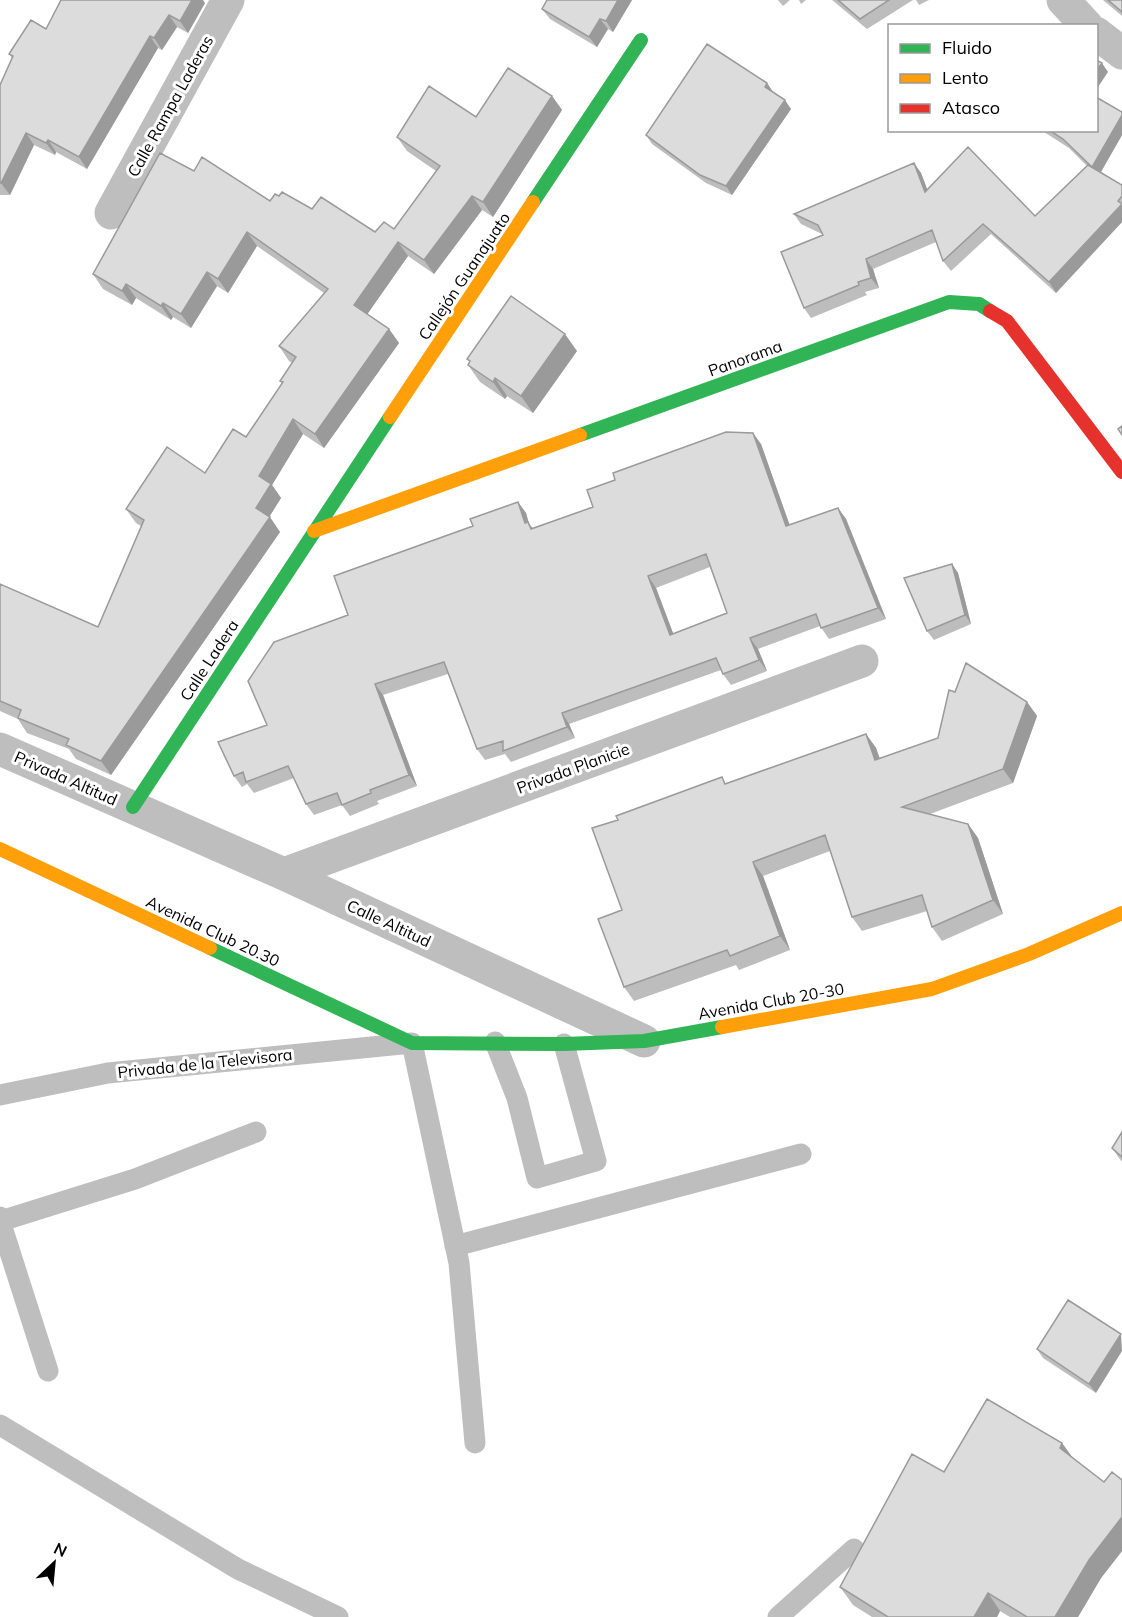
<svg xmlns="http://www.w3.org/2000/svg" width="1122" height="1617" font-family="Mulish,sans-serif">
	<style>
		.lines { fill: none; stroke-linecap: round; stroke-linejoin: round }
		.lane { stroke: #bebebe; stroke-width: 21 }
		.street { stroke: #bebebe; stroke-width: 33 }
		.fast { stroke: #30b455; stroke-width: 14 }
		.slow { stroke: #ff9f0a; stroke-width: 14 }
		.jam { stroke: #e5322d; stroke-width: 14 }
		.wall { fill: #bdbdbd; fill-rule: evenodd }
		.shaded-wall { fill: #9a9a9a }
		.building { fill: #dcdcdc; stroke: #9a9a9a; stroke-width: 1.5; fill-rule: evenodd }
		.labels { text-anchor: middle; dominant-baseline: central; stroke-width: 6; stroke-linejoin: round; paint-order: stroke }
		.street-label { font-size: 16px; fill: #000; stroke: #fff }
	</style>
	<rect width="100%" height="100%" fill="#fff"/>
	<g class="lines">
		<path class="lane" d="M 495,1042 L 517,1098 L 537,1178 L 596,1161 L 564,1044
			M 0,1095 L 108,1073 L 412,1043 L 459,1263 L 475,1443
			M 0,1217 L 1,1221 L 135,1179 L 256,1132
			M 0,1221 L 48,1371
			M 455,1246 L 801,1154
			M 0,1425 L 238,1569 L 338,1617
			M 778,1617 L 854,1549"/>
		<path class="street" d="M 1063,0 L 1087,26
			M 1096,33 L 1122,53
			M 111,213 L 228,0
			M 0,749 L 284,874 L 644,1041
			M 284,874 L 862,661"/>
		<path class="fast" d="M 533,202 L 641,40
			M 580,435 L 949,302 L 979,304 L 990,311
			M 133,807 L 390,417
			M 210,948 L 412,1043 L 564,1044 L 644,1041 L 722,1027"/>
		<path class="slow" d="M 390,417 L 533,202
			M 314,531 L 580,435
			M 0,849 L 210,948
			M 722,1027 L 932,989 L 1029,954 L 1122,913"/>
		<path class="jam" d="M 990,311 L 1007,321 L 1122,472"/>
	</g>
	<path class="wall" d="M 632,0 L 613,32 L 608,29 L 597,47 L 550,19 L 542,9 Z
		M 778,0 L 790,0 L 783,6 Z
		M 799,0 L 806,0 L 801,4 Z
		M 832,0 L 913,0 L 867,29 Z
		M 916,0 L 929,0 L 919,5 Z
		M 1103,0 L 1122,0 L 1122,16 Z
		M 205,3 L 188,33 L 177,27 L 162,50 L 158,48 L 87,169 L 56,152 L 55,155 L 34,145 L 10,195 L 0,195 L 0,85 L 12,58 L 9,54 L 46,29 Z
		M 767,83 L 773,92 L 791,109 L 732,195 L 706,183 L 652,144 L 646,135 Z
		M 552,96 L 562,110 L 493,217 L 482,210 L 434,274 L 408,256 L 367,314 L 389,329 L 399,343 L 324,448 L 303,434 L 272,485 L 281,498 L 269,517 L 280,532 L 111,775 L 76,759 L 69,749 L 27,733 L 18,719 L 0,711 L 0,584 L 98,627 L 141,526 L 136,523 L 126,509 L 205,473 L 246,437 L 282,384 L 280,381 L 292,363 L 289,361 L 279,346 L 324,293 L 257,246 L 228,293 L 217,286 L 191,328 L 173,317 L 171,320 L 136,298 L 132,305 L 103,289 L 93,274 L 194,171 L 270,201 L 312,209 L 375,232 L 394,229 L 436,171 L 407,151 L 397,137 L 476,117 Z
		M 1122,112 L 1122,135 L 1101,172 L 1122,185 L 1122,222 L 1056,293 L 991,234 L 951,271 L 943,261 L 936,242 L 873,269 L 879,288 L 865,292 L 867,295 L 811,318 L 804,308 L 822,234 L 801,224 L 794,214 L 914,163 L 921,173 L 927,189 L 1035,216 L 1087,166 L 1069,148 L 1041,130 L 1096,130 Z
		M 577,351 L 533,413 L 507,396 L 505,399 L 480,382 L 468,365 L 470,362 L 467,359 Z
		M 761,444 L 789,525 L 838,508 L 846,519 L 886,619 L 829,639 L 820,626 L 758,649 L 767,671 L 731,685 L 723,674 L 721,670 L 569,724 L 575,738 L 511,762 L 505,754 L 485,760 L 477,749 L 448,674 L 383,695 L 417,786 L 377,801 L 379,804 L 350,816 L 342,805 L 314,815 L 306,804 L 294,778 L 254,793 L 247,784 L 242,787 L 234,776 L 267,725 L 348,615 L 473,526 L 518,502 L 526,513 L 529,524 L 533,528 L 593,507 ZM 710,567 L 727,613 L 673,634 L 656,588 Z
		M 952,564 L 958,573 L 971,624 L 934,640 L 927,631 Z
		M 955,692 L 1027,702 L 1037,716 L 1013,783 L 930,814 L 968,824 L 978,838 L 1003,914 L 942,941 L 932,927 L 927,911 L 862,931 L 852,917 L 830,851 L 763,876 L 790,950 L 739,970 L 736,965 L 634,1001 L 624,987 L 622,910 L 727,783 L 866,734 L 876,748 L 880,759 L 938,738 Z
		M 1122,1132 L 1122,1162 L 1112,1148 Z
		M 1068,1300 L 1096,1393 L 1043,1358 L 1037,1349 Z
		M 1062,1443 L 1072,1457 L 1104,1482 L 1122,1480 L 1122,1551 L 1101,1578 L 1078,1617 L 1010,1617 L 1000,1611 L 997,1617 L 872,1617 L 853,1605 L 840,1587 L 944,1472 Z"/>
	<path class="shaded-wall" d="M 192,0 L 203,0 L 205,3 L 188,33 L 180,21 Z
		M 618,0 L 632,0 L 613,32 L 606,21 Z
		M 169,15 L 177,27 L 162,50 L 154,38 Z
		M 600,19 L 608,29 L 597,47 L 589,37 Z
		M 150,36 L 158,48 L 87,169 L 79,157 Z
		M 1102,63 L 1108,72 L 1096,90 L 1096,71 Z
		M 767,83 L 773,92 L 771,96 L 765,87 Z
		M 552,96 L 562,110 L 493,217 L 483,202 Z
		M 785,100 L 791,109 L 732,195 L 726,186 Z
		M 1122,115 L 1122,135 L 1098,177 L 1092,168 Z
		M 26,133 L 34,145 L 10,195 L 1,183 Z
		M 48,140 L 56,152 L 55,155 L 46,143 Z
		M 914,163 L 921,173 L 932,202 L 925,192 Z
		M 472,196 L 482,210 L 434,274 L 424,260 Z
		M 1122,204 L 1122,222 L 1056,293 L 1049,282 Z
		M 247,232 L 257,246 L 228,293 L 218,279 Z
		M 398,242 L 408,256 L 364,319 L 354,305 Z
		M 866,259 L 873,269 L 879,288 L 871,278 Z
		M 207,272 L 217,286 L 191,328 L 181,314 Z
		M 126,284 L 136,298 L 132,305 L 122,291 Z
		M 163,303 L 173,317 L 171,320 L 161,306 Z
		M 389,329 L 399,343 L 324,448 L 315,434 Z
		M 565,334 L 577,351 L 533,413 L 521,396 Z
		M 495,378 L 507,396 L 505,399 L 493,382 Z
		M 293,419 L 303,434 L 272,485 L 281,498 L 266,522 L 256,508 L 259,476 Z
		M 753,433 L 761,444 L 794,537 L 786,526 Z
		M 518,502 L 526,513 L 529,524 L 536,534 L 525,523 Z
		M 838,508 L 846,519 L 886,619 L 878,608 Z
		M 270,517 L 280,532 L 111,775 L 101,761 Z
		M 952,564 L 958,573 L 971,624 L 965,615 Z
		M 648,576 L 656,588 L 678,646 L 670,635 Z
		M 750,638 L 758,649 L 767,671 L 759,660 Z
		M 375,684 L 383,695 L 417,786 L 409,775 Z
		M 1027,702 L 1037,716 L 1013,783 L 1003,769 Z
		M 562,713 L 569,724 L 575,738 L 567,727 Z
		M 866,734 L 876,748 L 885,774 L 875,760 Z
		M 968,824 L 978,838 L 1003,914 L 993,900 Z
		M 753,862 L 763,876 L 790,950 L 780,936 Z
		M 1121,1334 L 1122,1351 L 1096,1393 L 1089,1384 Z
		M 1062,1443 L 1075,1461 L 1060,1448 Z
		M 1122,1517 L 1122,1551 L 1101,1578 L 1078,1617 L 1055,1617 L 1089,1560 Z
		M 988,1593 L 1000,1611 L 997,1617 L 974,1617 Z"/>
	<path class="building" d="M 61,0 L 192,0 L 180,21 L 169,15 L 154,38 L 150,36 L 79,157 L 48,140 L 46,143 L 26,133 L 1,183 L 0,183 L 0,85 L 13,56 L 9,54 L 31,20 L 46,29 Z
		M 547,0 L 618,0 L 606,21 L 600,19 L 589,37 L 542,9 Z
		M 838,0 L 889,0 L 860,19 Z
		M 1108,0 L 1122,0 L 1122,12 Z
		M 707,44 L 767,83 L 765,87 L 785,100 L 726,186 L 700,175 L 646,135 Z
		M 1096,60 L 1102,63 L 1096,71 Z
		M 508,68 L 552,96 L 483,202 L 472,196 L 424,260 L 398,242 L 354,305 L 389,329 L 315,434 L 293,419 L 259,476 L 271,484 L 256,508 L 270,517 L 101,761 L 66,745 L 69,739 L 18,718 L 21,710 L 0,701 L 0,584 L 98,627 L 144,520 L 126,509 L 167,447 L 205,473 L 233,429 L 246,437 L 283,382 L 280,381 L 296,357 L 279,346 L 328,289 L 247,232 L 218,279 L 207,272 L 181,314 L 163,303 L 161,306 L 126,284 L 122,291 L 93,274 L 160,153 L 194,171 L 202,157 L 270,201 L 275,194 L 279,196 L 282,192 L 312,209 L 321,197 L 375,232 L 384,222 L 394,229 L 440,166 L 397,137 L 429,86 L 476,117 Z
		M 1096,97 L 1122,112 L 1122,115 L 1092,167 L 1063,139 L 1049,130 L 1096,130 Z
		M 968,147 L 1035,216 L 1088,165 L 1122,185 L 1122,196 L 1118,201 L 1122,204 L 1049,282 L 983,224 L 943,261 L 932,230 L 866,259 L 871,278 L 858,282 L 859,285 L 804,308 L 781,252 L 823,235 L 818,225 L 794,214 L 914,163 L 925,192 Z
		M 511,296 L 565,334 L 521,396 L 495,378 L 493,382 L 468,365 L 470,361 L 467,359 Z
		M 1122,426 L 1122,435 L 1118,429 Z
		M 726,432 L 753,433 L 786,526 L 838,508 L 878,608 L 821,628 L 816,614 L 750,638 L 759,660 L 723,674 L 716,658 L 562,713 L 567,727 L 503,751 L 503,741 L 477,749 L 444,662 L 375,684 L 409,775 L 370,790 L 371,793 L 342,805 L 337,793 L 306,804 L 288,766 L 246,782 L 243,772 L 234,776 L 218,742 L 267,725 L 248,681 L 274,642 L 348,615 L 334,576 L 473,526 L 470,519 L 518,502 L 525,523 L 528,522 L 531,529 L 593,507 L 587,490 L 615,480 L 613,473 ZM 706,554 L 727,613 L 670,635 L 648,576 Z
		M 952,564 L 965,615 L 927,631 L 904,578 Z
		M 966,663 L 1027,702 L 1003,769 L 902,807 L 968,824 L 993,900 L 932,927 L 922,895 L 852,917 L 825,835 L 753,862 L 780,936 L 730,956 L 727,950 L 624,987 L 598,919 L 622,910 L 592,828 L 618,820 L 616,816 L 722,777 L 725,784 L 866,734 L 875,760 L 938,738 L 949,690 L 955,692 Z
		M 1122,1132 L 1122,1157 L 1112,1148 Z
		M 1068,1300 L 1121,1334 L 1089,1384 L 1037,1349 Z
		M 987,1399 L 1062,1443 L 1060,1448 L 1104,1482 L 1112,1472 L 1122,1480 L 1122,1517 L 1089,1560 L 1055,1617 L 1027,1617 L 988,1593 L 974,1617 L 888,1617 L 840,1587 L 912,1454 L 944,1472 Z"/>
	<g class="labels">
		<g class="street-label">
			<text transform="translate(170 106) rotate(-61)">Calle Rampa Laderas</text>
			<text transform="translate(464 276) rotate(-56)">Callejón Guanajuato</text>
			<text transform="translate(745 358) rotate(-20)">Panorama</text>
			<text transform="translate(209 660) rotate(-57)">Calle Ladera</text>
			<text transform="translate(573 768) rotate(-20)">Privada Planicie</text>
			<text transform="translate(66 778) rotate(24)">Privada Altitud</text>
			<text transform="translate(389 923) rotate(25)">Calle Altitud</text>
			<text transform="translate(213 931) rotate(25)">Avenida Club 20.30</text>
			<text transform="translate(771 1001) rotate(-10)">Avenida Club 20-30</text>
			<text transform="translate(205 1063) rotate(-6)">Privada de la Televisora</text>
		</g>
	</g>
	<rect x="888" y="24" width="210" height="108" fill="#ffffff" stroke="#999999" stroke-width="1.5"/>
	<rect x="900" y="44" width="30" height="9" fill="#30b455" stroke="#999999" stroke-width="1.5"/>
	<text x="942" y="54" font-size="18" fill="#000000">Fluido</text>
	<rect x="900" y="74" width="30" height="9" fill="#ff9f0a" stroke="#999999" stroke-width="1.5"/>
	<text x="942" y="84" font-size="18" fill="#000000">Lento</text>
	<rect x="900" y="104" width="30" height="9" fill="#e5322d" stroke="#999999" stroke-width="1.5"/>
	<text x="942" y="114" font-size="18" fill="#000000">Atasco</text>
	<g transform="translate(54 1563) rotate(26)" stroke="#ffffff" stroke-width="4.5" paint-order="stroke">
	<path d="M0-4.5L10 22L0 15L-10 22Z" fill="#000000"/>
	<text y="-9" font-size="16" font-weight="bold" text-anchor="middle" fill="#000000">N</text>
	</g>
</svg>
